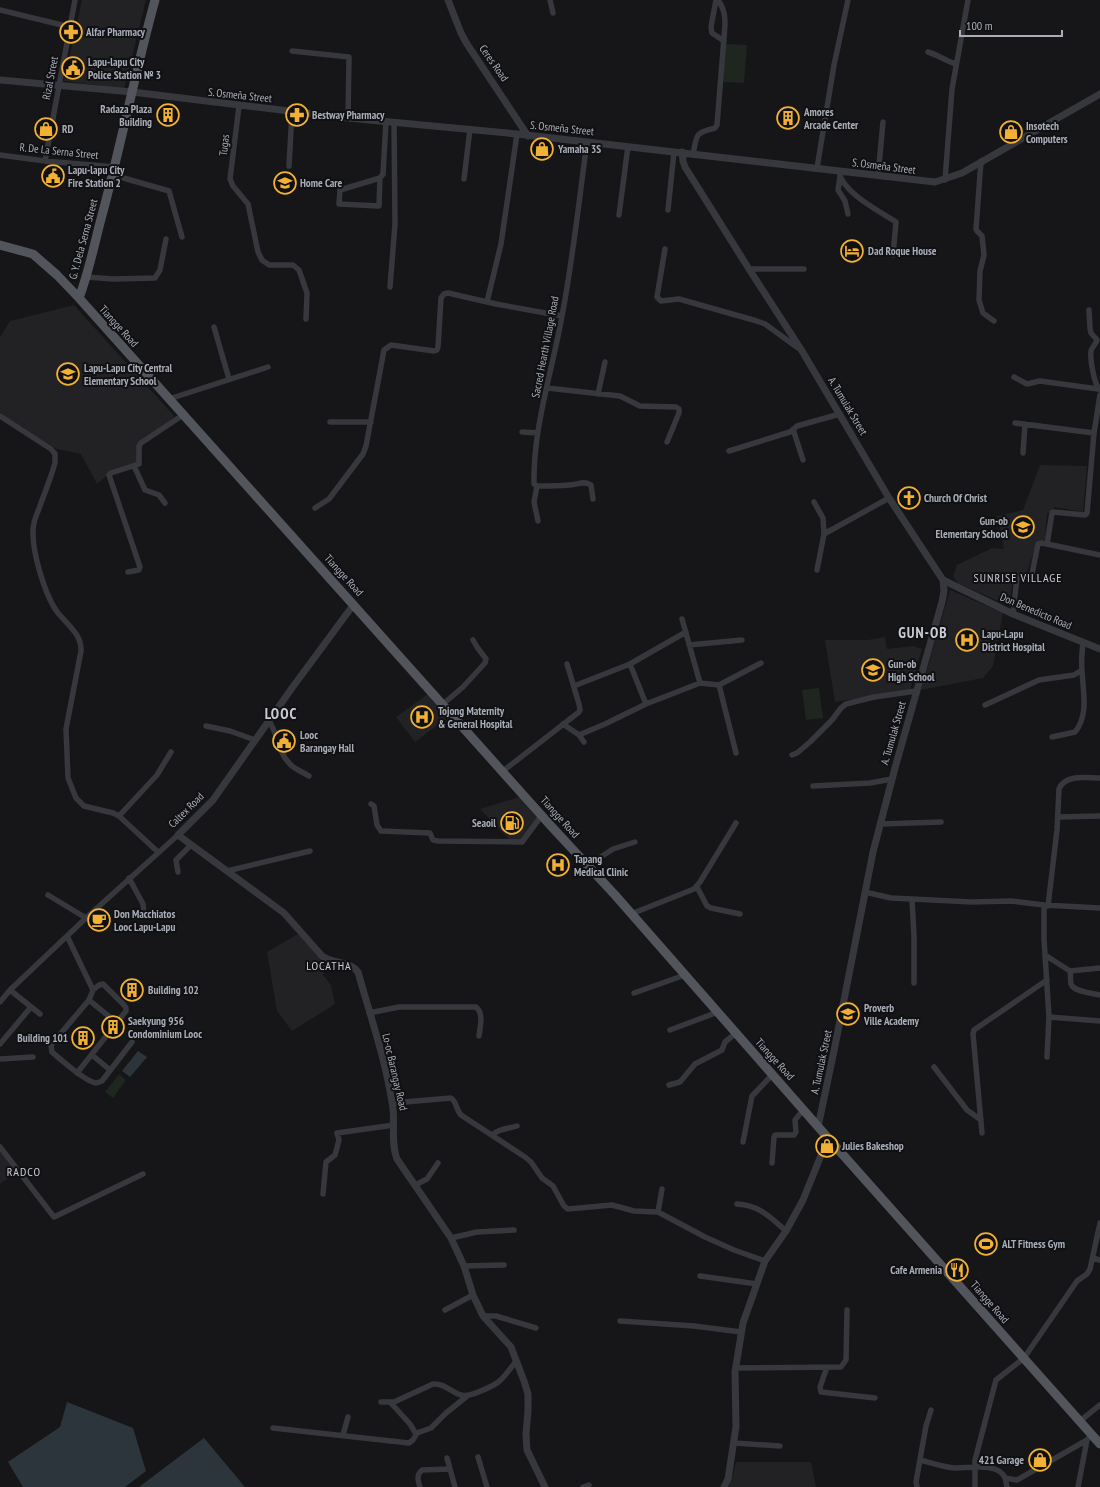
<svg xmlns="http://www.w3.org/2000/svg" width="1100" height="1487" font-family="'PT Sans Narrow',sans-serif">
	<style>
		.built { fill: #222225 }
		.green { fill: #1e261f }
		.water { fill: #2c353c }
		.lines { fill: none; stroke-linecap: round; stroke-linejoin: round }
		.minor { stroke: #37383d; stroke-width: 5.5 }
		.tertiary { stroke: #37383d; stroke-width: 7 }
		.primary { stroke: #53555c; stroke-width: 9 }
		.labels { text-anchor: middle; dominant-baseline: central; stroke-width: 4; stroke-linejoin: round; paint-order: stroke }
		.poi-label { font-size: 11px; font-weight: bold; fill: #a8adb8; stroke: #111113; text-anchor: start }
		.street-label { font-size: 11px; fill: #a8adb8; stroke: #111113 }
		.neighbourhood-label { font-size: 12px; letter-spacing: 1px; fill: #c9ccd4; stroke: #111113 }
		.district-label { font-size: 15px; font-weight: bold; letter-spacing: 1px; fill: #c9ccd4; stroke: #111113 }
	</style>
	<rect width="100%" height="100%" fill="#161618"/>
	<path class="built" d="M 82,0 L 146,0 L 124,89 L 64,81 Z
		M 74,305 L 175,417 L 143,440 L 139,464 L 110,473 L 97,484 L 81,454 L 57,449 L 8,420 L 0,412 L 0,337 L 10,321 Z
		M 1040,465 L 1087,466 L 1083,512 L 1055,507 L 1047,514 L 1045,539 L 1036,544 L 1027,573 L 1014,573 L 1009,606 L 958,583 L 953,576 L 957,565 L 992,548 L 1004,549 L 997,516 L 1023,510 Z
		M 950,590 L 1003,613 L 993,666 L 983,678 L 921,690 Z
		M 885,637 L 887,649 L 914,646 L 922,649 L 910,690 L 835,702 L 825,640 L 868,640 Z
		M 429,693 L 447,718 L 415,742 L 396,717 Z
		M 519,797 L 538,818 L 522,841 L 511,841 L 480,809 Z
		M 298,934 L 325,961 L 323,975 L 331,985 L 335,1004 L 292,1031 L 277,1011 L 267,952 Z
		M 0,1150 L 17,1172 L 0,1184 Z
		M 736,1462 L 811,1462 L 816,1487 L 729,1487 L 730,1484 Z"/>
	<path class="green" d="M 725,44 L 747,45 L 744,83 L 723,82 Z
		M 819,688 L 823,718 L 806,720 L 802,690 Z
		M 119,1074 L 126,1080 L 113,1098 L 105,1092 Z"/>
	<path class="water" d="M 138,1051 L 147,1057 L 130,1077 L 122,1071 Z
		M 67,1402 L 133,1428 L 146,1471 L 125,1487 L 23,1487 L 8,1462 L 60,1427 Z
		M 204,1438 L 245,1487 L 139,1487 Z"/>
	<g class="lines">
		<path class="minor" d="M 550,0 L 553,13
			M 716,0 L 711,27 L 712,33 L 724,41
			M 0,10 L 70,27
			M 292,51 L 349,57 L 348,118
			M 928,52 C 938,55 946,61 956,64
			M 239,106 L 230,179 L 233,186 L 248,204 L 258,252 L 262,260 L 269,265 L 293,265 L 299,270 L 307,293 L 306,319
			M 587,142 C 579,200 573,259 562,316 C 552,372 533,427 534,484 L 537,486 C 548,486 559,486 569,485 C 577,485 584,480 591,485 L 593,499
			M 0,155 L 45,161 L 115,167
			M 693,155 C 697,135 694,133 715,128 L 717,125 L 725,25 C 725,15 724,8 718,0
			M 45,161 L 75,0
			M 981,161 L 976,229 L 977,231 L 982,236 L 984,255 L 980,271 L 979,300 L 983,313 L 994,321
			M 289,166 L 292,112
			M 817,168 L 834,65 L 848,0
			M 839,172 C 843,193 879,211 896,222 L 893,255
			M 113,175 L 169,191 L 182,237
			M 878,176 L 883,122
			M 840,177 L 838,190 L 845,201 L 848,214
			M 380,178 L 379,206 L 339,204 L 340,190 L 380,178 L 383,174 L 386,122
			M 464,179 L 470,129
			M 945,180 L 952,89 L 968,0
			M 668,210 L 674,152
			M 619,215 L 628,146
			M 665,249 L 657,297 L 661,301 L 679,299 L 757,321 L 765,324 L 798,348
			M 749,269 L 804,269
			M 86,277 L 113,279 L 155,278 L 160,270 L 166,239
			M 390,287 L 395,224 L 394,122
			M 487,302 L 501,244 L 517,134
			M 1089,310 L 1090,328 L 1091,333 L 1097,340 C 1096,344 1092,347 1091,351 C 1090,359 1094,385 1100,390
			M 214,327 L 229,379
			M 1014,377 L 1027,384 L 1040,381 L 1098,389
			M 547,388 L 620,396 L 640,406 L 676,407 L 679,409 L 679,413 L 667,442
			M 598,394 L 605,362
			M 169,399 L 268,367
			M 0,416 L 51,449 L 55,454 L 55,463 C 51,477 46,490 41,503 C 39,510 35,517 34,523 C 29,545 45,596 58,613 C 68,625 82,635 81,651 L 66,729 L 68,778 L 76,798 L 84,806 L 113,813 L 119,816 L 158,852
			M 330,422 L 371,422
			M 1015,423 L 1094,433
			M 793,429 L 803,460
			M 522,432 L 538,433
			M 729,451 L 790,432 L 797,426 L 840,414
			M 1023,453 L 1025,424
			M 134,466 L 145,490 L 159,495 L 165,503
			M 537,486 L 534,502 L 538,521
			M 814,502 L 823,518 L 824,534 L 817,570
			M 315,508 L 329,499 L 363,454 L 366,446 L 384,350 L 391,345 L 434,351 L 437,350 L 438,347 L 441,298 L 444,294 L 448,293 L 496,304 L 562,316
			M 824,534 L 889,498
			M 1047,544 L 1100,555
			M 128,572 L 139,570 L 140,567 L 109,475 L 111,473 L 139,464 L 139,446 L 141,443 L 183,415
			M 1013,614 L 1017,577 L 1019,575 L 1029,576 L 1032,574 L 1038,544 L 1041,543 L 1047,544 L 1052,513 L 1053,512 L 1085,515 L 1087,513 L 1094,433 L 1100,395
			M 682,619 L 700,683
			M 689,645 L 742,640
			M 630,664 L 646,704
			M 719,685 L 736,753
			M 574,686 L 630,664 L 686,632
			M 443,704 L 463,687 L 485,663 L 486,659 L 477,647 L 473,640
			M 985,705 L 1039,680 L 1074,675 L 1082,670
			M 269,721 C 278,734 278,753 290,764 C 294,769 303,772 309,776
			M 563,724 L 579,735 L 584,742
			M 206,726 L 230,731 L 255,740
			M 579,735 L 605,724 L 646,704 L 700,683 L 719,685 L 761,663
			M 1052,737 L 1075,732 C 1089,715 1083,691 1082,671 C 1081,661 1082,652 1083,642
			M 792,755 L 797,753 L 810,742 L 832,720 L 841,708 L 846,704 L 874,697 L 916,691
			M 503,771 L 579,712 L 580,710 L 579,704 L 567,664
			M 813,786 L 870,783 L 892,779
			M 371,804 L 374,806 L 377,825 L 381,831 L 430,833 L 433,840 L 438,841 L 522,842 L 542,815
			M 119,816 L 157,775 L 171,752
			M 1058,817 L 1100,816
			M 880,824 L 941,822
			M 587,866 L 613,849 L 635,842
			M 227,871 L 310,851
			M 178,872 L 176,860 L 191,845
			M 129,878 L 143,904 L 144,915
			M 697,887 L 707,906 L 711,908 L 740,914
			M 865,892 L 891,898 L 912,899 L 972,902 L 1011,901 L 1044,905 L 1100,908
			M 48,895 L 86,918
			M 912,899 L 914,936 L 914,983
			M 1044,905 L 1044,939 L 1049,1017 L 1047,1057
			M 1048,906 L 1057,830 L 1059,789 C 1065,774 1086,778 1100,778
			M 631,914 L 694,889 L 700,882 L 736,823
			M 67,936 L 93,990
			M 1045,955 L 1070,971 L 1100,968
			M 1070,971 C 1071,975 1070,980 1071,984 C 1074,992 1092,993 1100,995
			M 10,990 L 40,1014
			M 634,993 L 685,975
			M 89,1000 L 117,1023
			M 0,1002 L 10,990 L 86,918 L 178,835
			M 369,1013 L 399,1007 L 476,1007 C 484,1013 480,1028 479,1036
			M 1049,1017 L 1100,1021
			M 670,1030 L 718,1012
			M 0,1044 L 31,1007
			M 92,1055 L 110,1070
			M 0,1059 L 33,1057
			M 934,1067 L 967,1110 L 981,1120
			M 77,1073 L 126,1011 L 126,1008 L 124,1005 L 103,984 L 99,985 L 93,990 L 89,1000 L 51,1045 L 52,1052 C 60,1059 86,1082 96,1083 C 98,1083 99,1082 102,1081 L 132,1042
			M 669,1085 L 680,1082 L 695,1064 L 722,1050 L 725,1042 L 736,1033
			M 393,1103 L 451,1098 C 457,1102 456,1110 461,1115 L 525,1157 L 531,1162 L 542,1178 L 553,1186 L 564,1206 L 568,1209 L 612,1205 L 634,1211 L 658,1212 L 705,1237 L 734,1250 L 765,1261
			M 982,1133 L 973,1034 L 974,1030 L 1047,980
			M 492,1135 C 500,1128 508,1129 517,1126
			M 743,1142 L 752,1096 L 773,1074
			M 0,1147 L 54,1217 L 143,1174
			M 772,1163 L 774,1137 L 775,1135 L 794,1135 L 796,1132 L 795,1120 L 804,1109
			M 415,1185 L 427,1179 L 438,1163
			M 323,1194 L 326,1162 L 335,1155 L 339,1140 L 337,1133 L 394,1125
			M 737,1204 C 759,1205 770,1217 786,1231
			M 658,1212 L 662,1189
			M 451,1238 L 477,1232 L 514,1230
			M 1093,1258 L 1100,1260
			M 464,1266 L 504,1265
			M 700,1276 L 757,1284
			M 445,1310 L 473,1295
			M 483,1316 L 496,1316 L 536,1328
			M 620,1321 L 694,1326 L 741,1332
			M 827,1367 L 820,1387 L 821,1392 L 875,1398
			M 736,1368 L 841,1367 L 846,1360 L 847,1310
			M 381,1402 L 394,1402 L 433,1384 C 443,1383 449,1390 458,1394 C 465,1397 469,1395 476,1393 C 499,1384 501,1382 516,1361
			M 390,1402 L 410,1424 L 416,1434
			M 1080,1421 L 1100,1405
			M 273,1428 L 409,1443 L 413,1440 L 417,1433 L 431,1428 L 446,1413 L 466,1397
			M 343,1435 L 348,1417
			M 734,1443 L 780,1446
			M 478,1457 L 487,1487
			M 447,1458 L 455,1487
			M 920,1460 C 931,1463 943,1467 954,1468 C 966,1469 998,1461 1005,1478 C 1006,1480 1006,1484 1007,1487
			M 1005,1478 L 1017,1480 L 1087,1440 L 1092,1435
			M 420,1487 C 418,1481 416,1475 422,1470 L 450,1469
			M 583,1487 L 589,1485
			M 917,1487 L 916,1482 L 926,1426 L 931,1410
			M 975,1487 L 975,1460 L 996,1380 L 1024,1358 L 1077,1281 L 1087,1274 L 1090,1269 L 1100,1223
			M 1078,1487 L 1087,1440"/>
		<path class="tertiary" d="M 448,0 L 461,33 L 467,44 L 528,136
			M 0,80 L 132,92 L 348,118 L 517,134 L 935,182 L 962,173 L 1100,94
			M 682,152 L 683,161 L 685,167 L 749,269 L 802,351 L 889,498 L 943,580 L 944,591 L 942,602 L 895,768 L 873,852 L 835,1046 L 818,1127
			M 943,580 L 1013,614 L 1100,649
			M 354,604 L 292,688 L 213,800 L 178,835 L 284,913 L 322,956 C 333,964 350,961 358,972 C 370,1015 385,1058 392,1102 C 396,1120 390,1142 397,1159 L 451,1238 L 464,1266 L 473,1295 L 483,1316 L 511,1347 L 524,1381 L 528,1394 L 528,1411 L 526,1434 L 527,1450 L 545,1487
			M 724,1487 L 728,1479 L 736,1427 L 735,1372 L 743,1323 L 765,1261 L 786,1231 L 803,1200 L 828,1138"/>
		<path class="primary" d="M 0,245 L 33,254 L 57,275 L 79,298 L 551,826 L 615,895 L 828,1138 L 1100,1444
			M 79,298 C 89,272 94,245 101,219 C 121,146 135,72 155,0"/>
	</g>
	<defs>
		<g id="pharmacy-ring" transform="scale(1.15)"><circle r="9.5" fill="#111113" stroke="#f2b134" stroke-width="1.5"/><path d="M-2-6h4v4h4v4h-4v4h-4v-4h-4v-4h4Z" fill="#f2b134"/></g>
		<g id="civic-ring" transform="scale(1.15)"><circle r="9.5" fill="#111113" stroke="#f2b134" stroke-width="1.5"/><path d="M-.6-6.5H3V-4.5H.6V-3L4-1V1h2V6H-6V1h2V-1L-.6-3ZM-1.2 2.5V6h2.4V2.5Z" fill="#f2b134"/></g>
		<g id="building-ring" transform="scale(1.15)"><circle r="9.5" fill="#111113" stroke="#f2b134" stroke-width="1.5"/><path d="M-4-6H4V6H1V3H-1V6H-4ZM-2.5-4.3h1.7v1.8h-1.7ZM.8-4.3h1.7v1.8H.8ZM-2.5-1h1.7V.8h-1.7ZM.8-1h1.7V.8H.8Z" fill="#f2b134"/></g>
		<g id="shop-ring" transform="scale(1.15)"><circle r="9.5" fill="#111113" stroke="#f2b134" stroke-width="1.5"/><path d="M-5-2.5h2.3a2.7 3.5 0 0 1 5.4 0H5L5.5 6h-11ZM-1.5-2.5h3a1.5 2.3 0 0 0-3 0Z" fill="#f2b134"/></g>
		<g id="school-ring" transform="scale(1.15)"><circle r="9.5" fill="#111113" stroke="#f2b134" stroke-width="1.5"/><path d="M0-5L7-2L0 1L-7-2ZM-4 1L0 2.5L4 1V4Q0 6-4 4Z" fill="#f2b134"/></g>
		<g id="hotel-ring" transform="scale(1.15)"><circle r="9.5" fill="#111113" stroke="#f2b134" stroke-width="1.5"/><path d="M-6-4.5h1.5V1H6V5H4.5V3h-9V5H-6ZM-4 0a1.8 1.8 0 1 1 3.6 0ZM.5 0V-2.5h3Q6-2.5 6 0Z" fill="#f2b134"/></g>
		<g id="church-ring" transform="scale(1.15)"><circle r="9.5" fill="#111113" stroke="#f2b134" stroke-width="1.5"/><path d="M-1.2-6h2.4v3.5h3.3v2.4h-3.3V6h-2.4V-.1h-3.3v-2.4h3.3Z" fill="#f2b134"/></g>
		<g id="hospital-ring" transform="scale(1.15)"><circle r="9.5" fill="#111113" stroke="#f2b134" stroke-width="1.5"/><path d="M-5-5h3v3.5h4V-5h3V5h-3V1.5h-4V5h-3Z" fill="#f2b134"/></g>
		<g id="fuel-ring" transform="scale(1.15)"><circle r="9.5" fill="#111113" stroke="#f2b134" stroke-width="1.5"/><path d="M-5.5-6h7V0h2V4h1.3V-2.5L3-4.5l.8-.8L6-3V5H2.5V1h-1V6h-7ZM-4.2-4.7v3.2H.2V-4.7Z" fill="#f2b134"/></g>
		<g id="cafe-ring" transform="scale(1.15)"><circle r="9.5" fill="#111113" stroke="#f2b134" stroke-width="1.5"/><path d="M-5.5-4.5H6V0H3Q3 3.5 0 3.5H-2.5Q-5.5 3.5-5.5 0ZM3-3.2v2h1.7v-2ZM-6 4.5H4V6H-6Z" fill="#f2b134"/></g>
		<g id="stadium-ring" transform="scale(1.15)"><circle r="9.5" fill="#111113" stroke="#f2b134" stroke-width="1.5"/><path d="M0-5a6.5 5 0 1 0 0 10a6.5 5 0 1 0 0-10ZM-3.5-1.8h7v3.6h-7Z" fill="#f2b134"/></g>
		<g id="restaurant-ring" transform="scale(1.15)"><circle r="9.5" fill="#111113" stroke="#f2b134" stroke-width="1.5"/><path d="M-5-6h1v4h1v-4h1v4h1v-4h1v5L-1.5 .5V6h-2V.5L-5-1ZM5-6V6H3V1.5H1.5Q1.5-4 5-6Z" fill="#f2b134"/></g>
	</defs>
	<g fill-rule="evenodd">
		<use href="#pharmacy-ring" x="71" y="32"/>
		<use href="#civic-ring" x="73" y="68"/>
		<use href="#building-ring" x="168" y="115"/>
		<use href="#pharmacy-ring" x="297" y="115"/>
		<use href="#building-ring" x="788" y="118"/>
		<use href="#shop-ring" x="46" y="129"/>
		<use href="#shop-ring" x="1011" y="132"/>
		<use href="#shop-ring" x="542" y="149"/>
		<use href="#civic-ring" x="53" y="176"/>
		<use href="#school-ring" x="285" y="183"/>
		<use href="#hotel-ring" x="852" y="251"/>
		<use href="#school-ring" x="68" y="374"/>
		<use href="#church-ring" x="909" y="498"/>
		<use href="#school-ring" x="1023" y="527"/>
		<use href="#hospital-ring" x="967" y="640"/>
		<use href="#school-ring" x="873" y="670"/>
		<use href="#hospital-ring" x="422" y="717"/>
		<use href="#civic-ring" x="284" y="741"/>
		<use href="#fuel-ring" x="512" y="823"/>
		<use href="#hospital-ring" x="558" y="865"/>
		<use href="#cafe-ring" x="99" y="920"/>
		<use href="#building-ring" x="132" y="990"/>
		<use href="#school-ring" x="848" y="1014"/>
		<use href="#building-ring" x="113" y="1027"/>
		<use href="#building-ring" x="83" y="1038"/>
		<use href="#shop-ring" x="827" y="1146"/>
		<use href="#stadium-ring" x="986" y="1244"/>
		<use href="#restaurant-ring" x="957" y="1270"/>
		<use href="#shop-ring" x="1040" y="1460"/>
	</g>
	<g class="labels">
		<g class="poi-label">
			<text x="86" y="32">Alfar Pharmacy</text>
			<text x="88" y="62">Lapu-lapu City<tspan x="88" dy="13">Police Station № 3</tspan></text>
			<text x="152" y="109" text-anchor="end">Radaza Plaza<tspan x="152" dy="13">Building</tspan></text>
			<text x="804" y="112">Amores<tspan x="804" dy="13">Arcade Center</tspan></text>
			<text x="312" y="115">Bestway Pharmacy</text>
			<text x="1026" y="126">Insotech<tspan x="1026" dy="13">Computers</tspan></text>
			<text x="62" y="129">RD</text>
			<text x="558" y="149">Yamaha 3S</text>
			<text x="68" y="170">Lapu-lapu City<tspan x="68" dy="13">Fire Station 2</tspan></text>
			<text x="300" y="183">Home Care</text>
			<text x="868" y="251">Dad Roque House</text>
			<text x="84" y="368">Lapu-Lapu City Central<tspan x="84" dy="13">Elementary School</tspan></text>
			<text x="924" y="498">Church Of Christ</text>
			<text x="1008" y="521" text-anchor="end">Gun-ob<tspan x="1008" dy="13">Elementary School</tspan></text>
			<text x="982" y="634">Lapu-Lapu<tspan x="982" dy="13">District Hospital</tspan></text>
			<text x="888" y="664">Gun-ob<tspan x="888" dy="13">High School</tspan></text>
			<text x="438" y="711">Tojong Maternity<tspan x="438" dy="13">&amp; General Hospital</tspan></text>
			<text x="300" y="735">Looc<tspan x="300" dy="13">Barangay Hall</tspan></text>
			<text x="496" y="823" text-anchor="end">Seaoil</text>
			<text x="574" y="859">Tapang<tspan x="574" dy="13">Medical Clinic</tspan></text>
			<text x="114" y="914">Don Macchiatos<tspan x="114" dy="13">Looc Lapu-Lapu</tspan></text>
			<text x="148" y="990">Building 102</text>
			<text x="864" y="1008">Proverb<tspan x="864" dy="13">Ville Academy</tspan></text>
			<text x="128" y="1021">Saekyung 956<tspan x="128" dy="13">Condominium Looc</tspan></text>
			<text x="68" y="1038" text-anchor="end">Building 101</text>
			<text x="842" y="1146">Julies Bakeshop</text>
			<text x="1002" y="1244">ALT Fitness Gym</text>
			<text x="942" y="1270" text-anchor="end">Cafe Armenia</text>
			<text x="1024" y="1460" text-anchor="end">421 Garage</text>
		</g>
		<g class="street-label">
			<text transform="translate(494 63) rotate(55)">Ceres Road</text>
			<text transform="translate(50 78) rotate(-79)">Rizal Street</text>
			<text transform="translate(240 95) rotate(6)">S. Osmeña Street</text>
			<text transform="translate(562 128) rotate(6)">S. Osmeña Street</text>
			<text transform="translate(224 145) rotate(-83)">Tugas</text>
			<text transform="translate(59 151) rotate(6)">R. De La Serna Street</text>
			<text transform="translate(884 166) rotate(7)">S. Osmeña Street</text>
			<text transform="translate(83 239) rotate(-75)">G. Y. Dela Serna Street</text>
			<text transform="translate(119 326) rotate(48)">Tiangge Road</text>
			<text transform="translate(545 347) rotate(-79)">Sacred Hearth Village Road</text>
			<text transform="translate(848 406) rotate(59)">A. Tumulak Street</text>
			<text transform="translate(344 575) rotate(48)">Tiangge Road</text>
			<text transform="translate(1036 611) rotate(23)">Don Benedicto Road</text>
			<text transform="translate(893 733) rotate(-74)">A. Tumulak Street</text>
			<text transform="translate(186 810) rotate(-45)">Caltex Road</text>
			<text transform="translate(560 817) rotate(48)">Tiangge Road</text>
			<text transform="translate(775 1059) rotate(48)">Tiangge Road</text>
			<text transform="translate(821 1062) rotate(-78)">A. Tumulak Street</text>
			<text transform="translate(395 1072) rotate(77)">Lo-oc Barangay Road</text>
			<text transform="translate(990 1302) rotate(49)">Tiangge Road</text>
		</g>
		<g class="neighbourhood-label">
			<text x="1018" y="577">SUNRISE VILLAGE</text>
			<text x="329" y="965">LOCATHA</text>
			<text x="24" y="1171">RADCO</text>
		</g>
		<g class="district-label">
			<text x="923" y="632">GUN-OB</text>
			<text x="281" y="713">LOOC</text>
		</g>
	</g>
	<path d="M960 30v6h102v-6" fill="none" stroke="#a8adb8" stroke-width="2"/>
	<text x="966" y="30" font-size="12" fill="#a8adb8" stroke="#111113" stroke-width="3" paint-order="stroke">100 m</text>
</svg>
